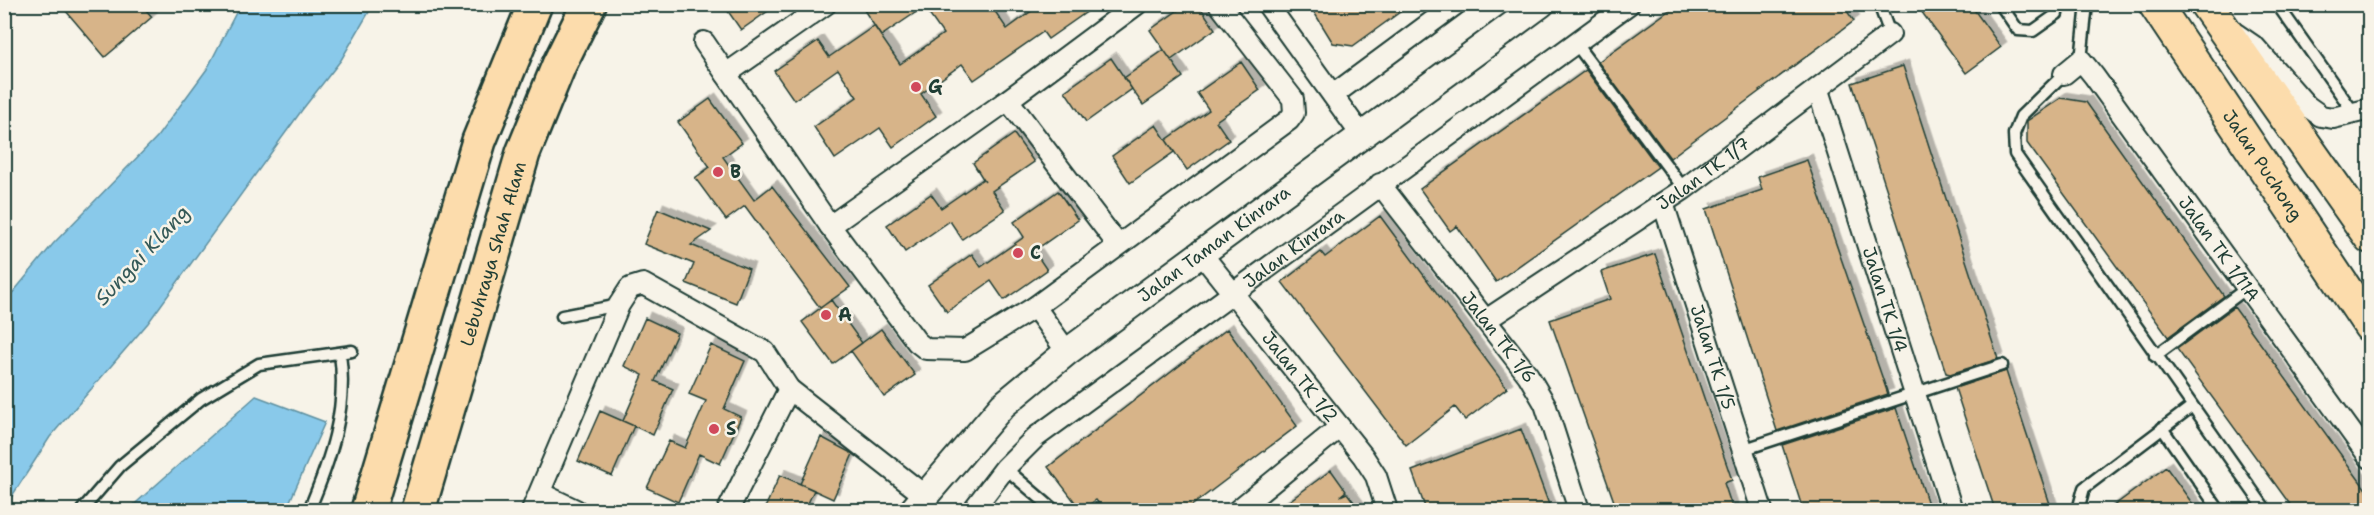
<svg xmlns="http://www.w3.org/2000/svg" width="2374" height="515" font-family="'Shantell Sans',sans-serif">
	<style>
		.water { fill: #89c9ea; stroke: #5f91a1; stroke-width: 1.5 }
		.building { fill: #d7b489; stroke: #1f3d34; stroke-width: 1.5; filter: url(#shadow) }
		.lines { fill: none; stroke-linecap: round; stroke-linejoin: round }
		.service-casing { stroke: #1f3d34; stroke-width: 15 }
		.minor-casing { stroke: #1f3d34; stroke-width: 24 }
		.tertiary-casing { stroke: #1f3d34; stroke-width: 30 }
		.primary-casing { stroke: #1f3d34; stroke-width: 36 }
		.motorway-casing { stroke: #1f3d34; stroke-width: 38 }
		.service { stroke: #f7f3e8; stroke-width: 10 }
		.minor { stroke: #f7f3e8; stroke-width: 20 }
		.tertiary { stroke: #f7f3e8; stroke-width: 26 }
		.primary { stroke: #fcdcac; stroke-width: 32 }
		.motorway { stroke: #fcdcac; stroke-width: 33 }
		.poi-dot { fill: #d1495b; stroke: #f7f3e8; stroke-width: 2 }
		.labels { text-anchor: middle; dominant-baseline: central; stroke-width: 5; stroke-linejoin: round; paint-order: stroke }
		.poi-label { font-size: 18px; font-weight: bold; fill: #1f3d34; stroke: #f7f3e8; text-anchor: start }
		.street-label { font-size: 18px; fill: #1f3d34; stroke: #f7f3e8 }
		.water-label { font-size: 20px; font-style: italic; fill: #345958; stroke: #f7f3e8 }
	</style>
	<defs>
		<filter id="shadow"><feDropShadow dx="5.5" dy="-5.5" stdDeviation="0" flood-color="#0004"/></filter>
	</defs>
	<rect width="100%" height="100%" fill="#f7f3e8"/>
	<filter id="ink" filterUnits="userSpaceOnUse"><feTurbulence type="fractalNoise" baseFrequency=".0167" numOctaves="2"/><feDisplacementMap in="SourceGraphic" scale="12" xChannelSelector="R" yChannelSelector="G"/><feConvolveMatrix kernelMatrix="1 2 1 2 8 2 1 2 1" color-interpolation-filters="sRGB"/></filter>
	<g filter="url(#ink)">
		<path class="water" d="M 240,5 L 373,5 L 341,60 L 302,110 L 148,323 L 50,437 L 5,507 L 5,302 L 53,244 L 157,137 L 207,69 Z
			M 256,396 L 325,422 L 286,510 L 128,510 Z"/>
		<path class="building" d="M 60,4 L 141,4 L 152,17 L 105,57 Z
			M 723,4 L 778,4 L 741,30 Z
			M 860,4 L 990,4 L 1007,29 L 1041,4 L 1098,4 L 1048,39 L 1043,32 L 974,80 L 962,64 L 921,94 L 936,116 L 893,147 L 880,128 L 835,159 L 814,127 L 857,97 L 838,69 L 794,100 L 774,71 L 818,41 L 829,57 L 874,26 L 900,64 L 943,34 L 924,7 L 881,36 Z
			M 1187,4 L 1198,4 L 1215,29 L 1171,60 L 1150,30 Z
			M 1309,4 L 1411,4 L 1353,46 L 1333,43 Z
			M 1678,4 L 1842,4 L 1854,21 L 1670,158 L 1598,62 Z
			M 1916,4 L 1970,4 L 2001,47 L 1966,73 Z
			M 1164,50 L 1183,77 L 1143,105 L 1124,78 Z
			M 1111,58 L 1132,89 L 1086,122 L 1065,91 Z
			M 1241,62 L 1260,90 L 1216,121 L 1229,140 L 1187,170 L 1166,140 L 1209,110 L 1197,93 Z
			M 1903,66 L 1998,359 L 1950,374 L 1946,373 L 1852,83 Z
			M 1586,70 L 1658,167 L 1496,282 L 1457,226 L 1450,231 L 1420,189 Z
			M 2061,98 L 2086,102 L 2224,296 L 2168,337 L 2027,143 L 2027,121 Z
			M 710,99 L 742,143 L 723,157 L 754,200 L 772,186 L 850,287 L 820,308 L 745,206 L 726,220 L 695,178 L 710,167 L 678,122 Z
			M 1156,125 L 1174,152 L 1130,183 L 1112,156 Z
			M 1014,134 L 1034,162 L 992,191 L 1005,210 L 962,239 L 950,221 L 905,252 L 887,225 L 931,194 L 941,208 L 983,179 L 985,182 L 973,163 Z
			M 1807,160 L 1888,394 L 1777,431 L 1706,209 L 1762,190 L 1758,177 Z
			M 1058,191 L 1078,220 L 1034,251 L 1047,270 L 1004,300 L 991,281 L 947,312 L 928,285 L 972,254 L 981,267 L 1024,237 L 1014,222 Z
			M 658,209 L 711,231 L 691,245 L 749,269 L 736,303 L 686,283 L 694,264 L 644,244 Z
			M 1380,216 L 1507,388 L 1465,420 L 1455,407 L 1406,445 L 1282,282 L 1321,252 L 1325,257 Z
			M 1655,254 L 1732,480 L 1724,483 L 1733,510 L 1617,510 L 1550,320 L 1610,299 L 1601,272 Z
			M 831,300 L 862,343 L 833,364 L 802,322 Z
			M 2234,307 L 2370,495 L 2370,510 L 2294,510 L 2177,349 Z
			M 645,318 L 677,333 L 655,381 L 673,389 L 653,435 L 623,421 L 643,375 L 624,366 Z
			M 881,329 L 915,375 L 884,397 L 851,351 Z
			M 1227,329 L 1297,426 L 1186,510 L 1104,510 L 1096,500 L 1081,510 L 1048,467 Z
			M 711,345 L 745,361 L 724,409 L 741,417 L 720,464 L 699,454 L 678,502 L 647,488 L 669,441 L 685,448 L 706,401 L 689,394 Z
			M 2006,371 L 2052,510 L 1995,510 L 1955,388 Z
			M 1896,408 L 1930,510 L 1803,510 L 1782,445 Z
			M 600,411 L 634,426 L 612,476 L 578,461 Z
			M 1521,429 L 1551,510 L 1426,510 L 1412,471 Z
			M 821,437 L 853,454 L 833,499 L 800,484 Z
			M 2166,467 L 2197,510 L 2108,510 Z
			M 1331,470 L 1346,491 L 1340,496 L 1347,493 L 1360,510 L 1277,510 Z
			M 780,475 L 814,490 L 805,510 L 764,510 Z"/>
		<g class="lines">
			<g class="service-casing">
				<path id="service" d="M 1879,4 L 1890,34
					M 2000,4 L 2018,30 L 2033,31 L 2057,14 L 2057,4
					M 2277,4 L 2354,113
					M 1576,44 L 1684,189
					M 2081,60 L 2087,4
					M 2064,74 L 2021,116 L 2014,134 L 2015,154 L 2266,510
					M 562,316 L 619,305
					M 2155,356 L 2247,288
					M 2162,428 L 2219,510
					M 1742,450 L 2002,365
					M 1005,468 L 1054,510
					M 82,510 L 120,466 L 201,399 L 259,364 L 352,351
					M 309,510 C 330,461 348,409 340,354
					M 2078,510 L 2084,488 L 2191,407"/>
			</g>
			<g class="minor-casing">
				<g id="minor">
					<path d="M 1267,4 L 1362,136"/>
					<path d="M 2236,34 L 2255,47 L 2307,106 L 2321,116 L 2333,118 L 2370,109"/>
					<path d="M 704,42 L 830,226 L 917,342 L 926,349 L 965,350 L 1035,307 L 1289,120 L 1294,113 L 1293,99 L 1219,4"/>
					<path d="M 726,74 L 826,4"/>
					<path id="s1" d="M 2064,74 L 2081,60 L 2094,76 L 2370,458"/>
					<path id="s2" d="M 1818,90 L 1952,510"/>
					<path d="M 1333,95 L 1456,4"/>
					<path d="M 1008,100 L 1118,245"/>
					<path id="s3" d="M 1380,184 L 1528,375 L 1545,404 L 1579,510"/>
					<path id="s4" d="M 1663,203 L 1762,510"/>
					<path d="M 830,226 L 1008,100 L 1137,4"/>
					<path id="s5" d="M 1200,252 L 1363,456 L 1376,476 L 1387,510"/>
					<path d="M 1035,307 L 1067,352"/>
					<path id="s6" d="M 1486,320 L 1684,189 L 1890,34"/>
					<path d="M 540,493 L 576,510"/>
					<path d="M 532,510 L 619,305 L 630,288 L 643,284 L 765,352 L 789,389 L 924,495"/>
					<path d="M 728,510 L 789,389"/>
					<path id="s7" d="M 973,510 L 1005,468 L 1036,437 L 1629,4"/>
					<path d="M 1238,510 L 1340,427"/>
				</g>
			</g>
			<g class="tertiary-casing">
				<g id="tertiary">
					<path id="s8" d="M 913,510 L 1003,405 L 1067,352 L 1541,4"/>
				</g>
			</g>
			<g class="primary-casing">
				<g id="primary">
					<path id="s9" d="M 2155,4 L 2370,326"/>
					<path d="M 2206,4 L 2370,237"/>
				</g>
			</g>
			<g class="motorway-casing">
				<g id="motorway">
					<path d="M 368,510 L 479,141 L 535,4"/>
					<path id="s10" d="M 418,510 L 523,153 L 559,65 L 589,4"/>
				</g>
			</g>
			<use href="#service" class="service"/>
			<use href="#minor" class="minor"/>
			<use href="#tertiary" class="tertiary"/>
			<use href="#primary" class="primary"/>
			<use href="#motorway" class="motorway"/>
		</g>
	</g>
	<g class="poi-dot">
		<circle cx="916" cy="87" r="6"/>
		<circle cx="718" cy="172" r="6"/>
		<circle cx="1018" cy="253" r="6"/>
		<circle cx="826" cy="315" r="6"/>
		<circle cx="714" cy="429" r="6"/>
	</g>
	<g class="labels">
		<g class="poi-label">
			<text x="928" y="87">G</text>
			<text x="730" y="172">B</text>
			<text x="1030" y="253">C</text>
			<text x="838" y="315">A</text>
			<text x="726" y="429">S</text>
		</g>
		<g class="street-label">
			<text stroke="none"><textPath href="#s9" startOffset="194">Jalan Puchong</textPath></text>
			<text stroke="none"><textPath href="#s6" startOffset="262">Jalan TK 1/7</textPath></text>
			<text stroke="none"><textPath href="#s8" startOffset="404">Jalan Taman Kinrara</textPath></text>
			<text stroke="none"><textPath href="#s7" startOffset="416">Jalan Kinrara</textPath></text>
			<text stroke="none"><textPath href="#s1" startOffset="256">Jalan TK 1/11A</textPath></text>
			<text stroke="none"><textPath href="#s10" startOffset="267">Lebuhraya Shah Alam</textPath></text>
			<text stroke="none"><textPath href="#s2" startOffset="220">Jalan TK 1/4</textPath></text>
			<text stroke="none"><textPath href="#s3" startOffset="194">Jalan TK 1/6</textPath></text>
			<text stroke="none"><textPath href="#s4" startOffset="162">Jalan TK 1/5</textPath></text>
			<text stroke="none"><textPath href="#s5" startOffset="160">Jalan TK 1/2</textPath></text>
		</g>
		<g class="water-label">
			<text transform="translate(142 255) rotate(-47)">Sungai Klang</text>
		</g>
	</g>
	<rect width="2374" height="515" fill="none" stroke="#f7f3e8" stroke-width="24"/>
	<rect x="12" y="12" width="2350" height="491" fill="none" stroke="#1f3d34" stroke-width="2" filter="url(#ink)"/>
</svg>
